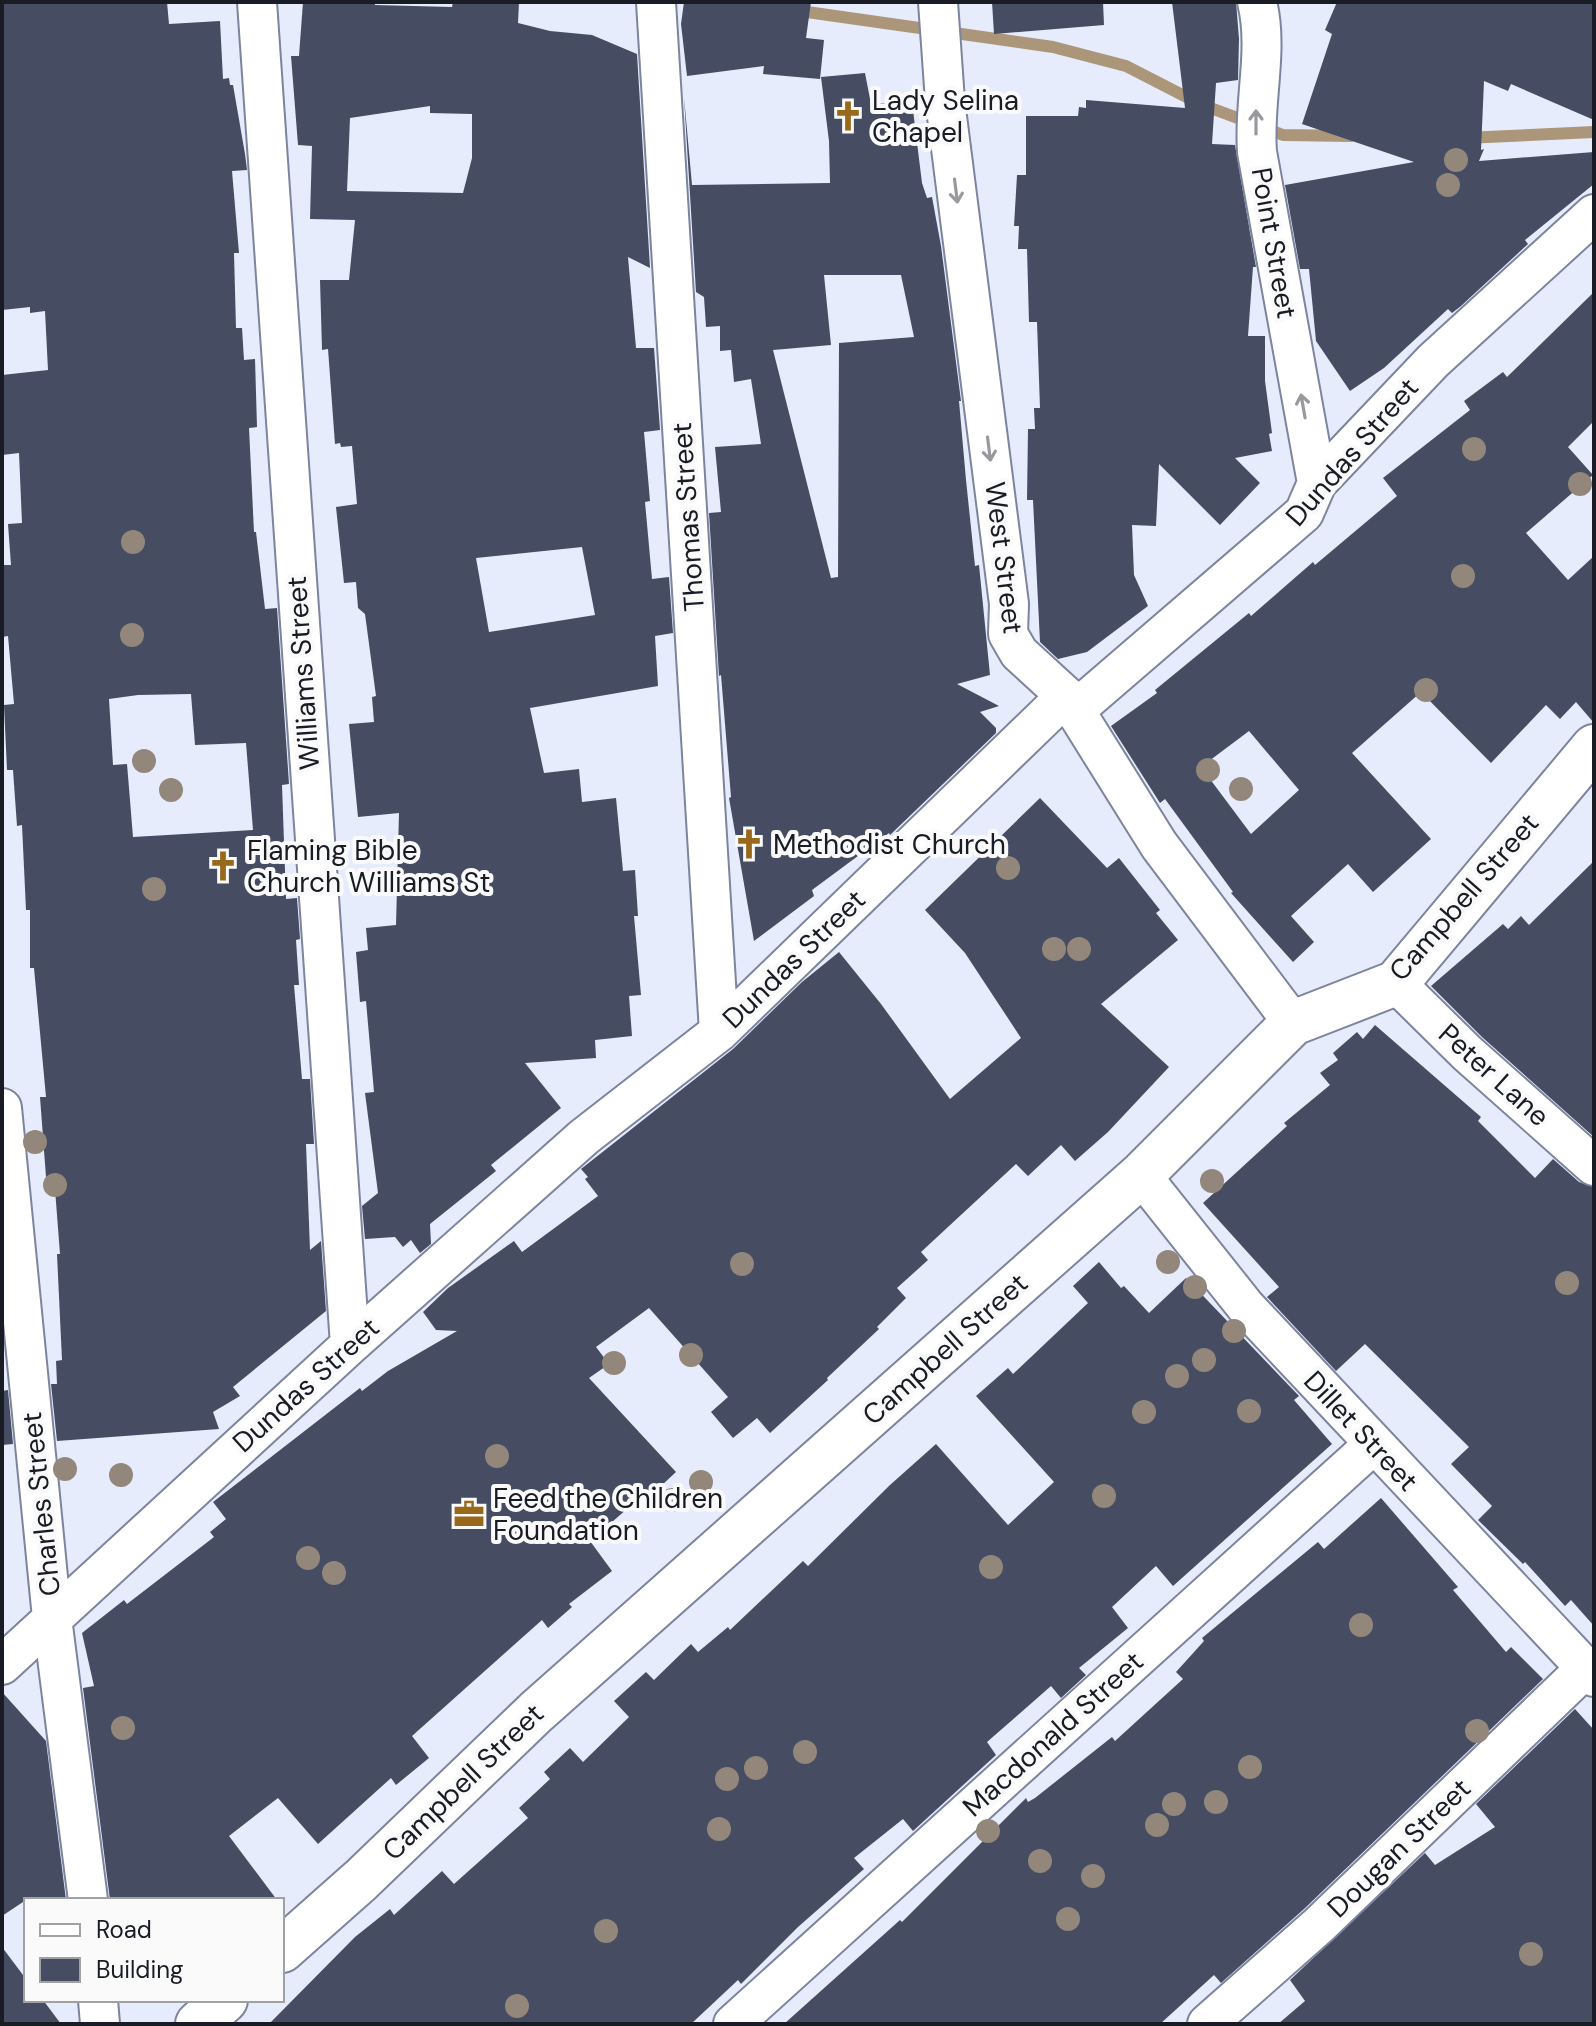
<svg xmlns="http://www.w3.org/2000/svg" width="1596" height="2026" font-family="'DM Sans',sans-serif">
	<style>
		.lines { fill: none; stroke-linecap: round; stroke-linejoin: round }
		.stream { stroke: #ac967a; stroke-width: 12 }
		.building { fill: #464c62; fill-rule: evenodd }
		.street-casing { stroke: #7d849d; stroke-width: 42 }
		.secondary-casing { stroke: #7d849d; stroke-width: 48 }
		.street { stroke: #fff; stroke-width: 38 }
		.secondary { stroke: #fff; stroke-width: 44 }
		.tree { fill: #92877a }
		.oneway { stroke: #98999d }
		.labels { text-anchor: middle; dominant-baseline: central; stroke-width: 8; stroke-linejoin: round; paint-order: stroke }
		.poi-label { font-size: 28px; fill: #191c25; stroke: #fafafa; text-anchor: start }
		.street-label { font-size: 28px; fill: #191c25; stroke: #fafafa }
	</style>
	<rect width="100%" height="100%" fill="#e7ecfc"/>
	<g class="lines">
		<path class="stream" d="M 793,10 L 1053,47 L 1126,66 L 1200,104 L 1283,135 L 1351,136
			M 1465,138 L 1594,132"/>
	</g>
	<path class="building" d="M 2,2 L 167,2 L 169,24 L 220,21 L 223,79 L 229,78 L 230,85 L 233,85 L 245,154 L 247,170 L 232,171 L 239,253 L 234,253 L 236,328 L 242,328 L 244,360 L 255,359 L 257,427 L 249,428 L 254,532 L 256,532 L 265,609 L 277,608 L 289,784 L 282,785 L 286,899 L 297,898 L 300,939 L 296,940 L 299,985 L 294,985 L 302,1079 L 310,1079 L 314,1144 L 306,1144 L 310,1250 L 321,1241 L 326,1311 L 233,1387 L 240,1396 L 213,1412 L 219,1429 L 57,1441 L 51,1384 L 57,1384 L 56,1361 L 62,1360 L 57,1254 L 60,1254 L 54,1176 L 46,1177 L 40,1097 L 46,1097 L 34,968 L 30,968 L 30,910 L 26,910 L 22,825 L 17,826 L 13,770 L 7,770 L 4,705 L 14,704 L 8,636 L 2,637 L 2,565 L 11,565 L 8,524 L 22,523 L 19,453 L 2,455 L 2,375 L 48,370 L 45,311 L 30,313 L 30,307 L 2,310 ZM 191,694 L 195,745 L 246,743 L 253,830 L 133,837 L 127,764 L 113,765 L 109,699 L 138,695 Z
		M 303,2 L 375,2 L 375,5 L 452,7 L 453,2 L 519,2 L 518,23 L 550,31 L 592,35 L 637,54 L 650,268 L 628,257 L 636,348 L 654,348 L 660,430 L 644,432 L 650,501 L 645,502 L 652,579 L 669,577 L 673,633 L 655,636 L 658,686 L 530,708 L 544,773 L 579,769 L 582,802 L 616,798 L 623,871 L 635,870 L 638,916 L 634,916 L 641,995 L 629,996 L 632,1036 L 595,1040 L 596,1058 L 525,1063 L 561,1108 L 491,1165 L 496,1171 L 430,1224 L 431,1244 L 420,1253 L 411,1240 L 403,1247 L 395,1237 L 365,1239 L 362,1206 L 378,1193 L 365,1093 L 374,1092 L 366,1001 L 360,1002 L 356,952 L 368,950 L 366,928 L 396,925 L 399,813 L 358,817 L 349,724 L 374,722 L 372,697 L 376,696 L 365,614 L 358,608 L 356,582 L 344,583 L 336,507 L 357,504 L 352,446 L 341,447 L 340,443 L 335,444 L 328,349 L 322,350 L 320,280 L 349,280 L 355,220 L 310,219 L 312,146 L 298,145 L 291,56 L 299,56 ZM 430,106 L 430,113 L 472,114 L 472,158 L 463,193 L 347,191 L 350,118 ZM 582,547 L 595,615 L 489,632 L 476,558 Z
		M 684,2 L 811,2 L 806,38 L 824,40 L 820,79 L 763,74 L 764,66 L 687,76 L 681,24 Z
		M 992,2 L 1103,2 L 1104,25 L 994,34 Z
		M 1172,2 L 1236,2 L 1239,39 L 1238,80 L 1216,83 L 1212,144 L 1235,145 L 1256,267 L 1253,267 L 1248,336 L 1265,336 L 1265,381 L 1272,433 L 1269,434 L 1272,451 L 1235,458 L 1260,483 L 1220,525 L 1159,464 L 1156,526 L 1132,525 L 1134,575 L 1148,606 L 1087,652 L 1058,659 L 1040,642 L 1033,500 L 1027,500 L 1028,429 L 1035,429 L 1034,408 L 1040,408 L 1037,322 L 1029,322 L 1027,249 L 1018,249 L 1019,226 L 1014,226 L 1017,175 L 1026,175 L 1026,116 L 1078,116 L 1079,107 L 1086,108 L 1086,100 L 1185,108 Z
		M 1337,2 L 1594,2 L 1594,120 L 1511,84 L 1508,91 L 1484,81 L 1481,150 L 1484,149 L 1479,161 L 1594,152 L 1594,184 L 1525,240 L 1528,244 L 1461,306 L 1452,313 L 1448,309 L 1384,368 L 1350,391 L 1316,341 L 1309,269 L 1300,269 L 1285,185 L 1414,162 L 1302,124 L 1332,34 L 1325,30 Z
		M 865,73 L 871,104 L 905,103 L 905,111 L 913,110 L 922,183 L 927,198 L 932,197 L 941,246 L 961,401 L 959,401 L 966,480 L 975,566 L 979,565 L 990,675 L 957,684 L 999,706 L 980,712 L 996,728 L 996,733 L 890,835 L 889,833 L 812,890 L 814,896 L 754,941 L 729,798 L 731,797 L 721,675 L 719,676 L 709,513 L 721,512 L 715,447 L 761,444 L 751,379 L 734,382 L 731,350 L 720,351 L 720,326 L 706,327 L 704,297 L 696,292 L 684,97 L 692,185 L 830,183 L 829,141 L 821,77 ZM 824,275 L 901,275 L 914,337 L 839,343 L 838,577 L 831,578 L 773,350 L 831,345 Z
		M 1594,292 L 1594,421 L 1568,447 L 1593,475 L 1526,533 L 1568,580 L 1594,556 L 1594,723 L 1576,702 L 1560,719 L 1546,705 L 1491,763 L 1421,692 L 1352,753 L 1431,839 L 1373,892 L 1348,864 L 1291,916 L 1314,942 L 1293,962 L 1231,893 L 1233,892 L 1165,799 L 1160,803 L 1111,726 L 1157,693 L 1155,690 L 1249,613 L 1251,616 L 1313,562 L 1315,565 L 1397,496 L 1383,478 L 1470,410 L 1464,401 L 1503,372 L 1507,377 ZM 1249,731 L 1299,790 L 1251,834 L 1201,767 Z
		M 1040,798 L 1107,868 L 1119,858 L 1160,910 L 1156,913 L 1178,940 L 1101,1004 L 1169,1067 L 1108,1132 L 1075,1161 L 1061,1145 L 1028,1176 L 1016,1164 L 921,1252 L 928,1260 L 897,1288 L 906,1298 L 877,1327 L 879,1329 L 827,1378 L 828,1380 L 770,1433 L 757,1418 L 733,1438 L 711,1412 L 728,1397 L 649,1308 L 596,1347 L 609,1364 L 589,1378 L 676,1472 L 646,1500 L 642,1496 L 590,1541 L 612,1571 L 569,1604 L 572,1607 L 548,1628 L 542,1620 L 412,1736 L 429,1758 L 396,1785 L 391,1778 L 318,1844 L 278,1798 L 229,1836 L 277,1900 L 110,1900 L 83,1688 L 94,1686 L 82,1633 L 124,1600 L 127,1604 L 214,1537 L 210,1532 L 226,1519 L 213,1502 L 360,1388 L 362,1391 L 388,1371 L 457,1331 L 436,1330 L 423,1312 L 448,1288 L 514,1241 L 522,1252 L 598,1196 L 585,1179 L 588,1177 L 581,1169 L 733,1049 L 802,982 L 839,952 L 881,1004 L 950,1099 L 1021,1038 L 965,953 L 925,910 Z
		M 1594,861 L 1594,1137 L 1482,1037 L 1431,986 L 1503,924 L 1508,929 L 1521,916 L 1529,925 Z
		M 1375,1025 L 1481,1117 L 1478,1121 L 1535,1178 L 1553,1159 L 1579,1182 L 1594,1187 L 1594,1626 L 1571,1600 L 1565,1606 L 1525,1562 L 1523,1564 L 1478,1520 L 1492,1506 L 1451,1464 L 1469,1447 L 1365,1344 L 1336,1371 L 1267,1297 L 1279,1287 L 1203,1203 L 1287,1126 L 1284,1123 L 1330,1085 L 1320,1073 L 1338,1060 L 1333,1053 L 1357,1032 L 1363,1039 Z
		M 1099,1262 L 1121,1288 L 1124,1286 L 1149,1313 L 1186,1278 L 1299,1396 L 1294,1400 L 1332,1444 L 1173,1586 L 1156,1566 L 1112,1607 L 1128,1628 L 1079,1668 L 1086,1675 L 1061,1698 L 1051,1686 L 987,1742 L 996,1755 L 913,1831 L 903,1819 L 854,1858 L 864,1869 L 798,1927 L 741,1984 L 738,1980 L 691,2024 L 269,2024 L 355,1937 L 390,1909 L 394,1915 L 442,1871 L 454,1884 L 528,1818 L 519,1808 L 550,1779 L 544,1772 L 570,1748 L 583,1762 L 629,1717 L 614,1701 L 646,1672 L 654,1680 L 691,1644 L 698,1652 L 728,1627 L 730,1630 L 803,1561 L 808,1566 L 890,1485 L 936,1444 L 1008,1525 L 1054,1482 L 976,1396 L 1008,1368 L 1013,1374 L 1088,1303 L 1073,1286 Z
		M 8,1390 L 13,1444 L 2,1445 L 2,1391 Z
		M 1381,1498 L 1458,1587 L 1453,1590 L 1506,1652 L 1511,1647 L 1543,1679 L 1304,1909 L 1221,1983 L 1214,1975 L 1160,2024 L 784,2024 L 900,1920 L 902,1922 L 1026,1798 L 1028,1802 L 1035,1798 L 1112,1737 L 1115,1741 L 1183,1679 L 1176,1672 L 1204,1641 L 1202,1638 L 1318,1542 L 1324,1549 Z
		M 2,1692 L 46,1741 L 66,1900 L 26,1900 L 2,1916 Z
		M 1575,1709 L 1594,1730 L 1594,2024 L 1278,2024 L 1305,2001 L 1290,1980 L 1425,1853 L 1435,1865 L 1495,1827 L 1476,1804 Z
		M 2,1947 L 26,1979 L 26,2000 L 43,2000 L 61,2024 L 2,2024 Z"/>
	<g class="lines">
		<g class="street-casing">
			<path id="street" d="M 257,2 L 350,1345
				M 656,2 L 719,1032
				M 938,2 L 945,101 L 1009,604 L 1008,634 L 1019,653 L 1066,696 L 1159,845 L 1293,1023
				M 1257,2 C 1269,50 1253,103 1257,152 L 1317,483
				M 1396,983 L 1467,1053 L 1594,1166
				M 2,1108 L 52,1618 L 88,1900
				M 1141,1175 L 1246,1307 L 1594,1677
				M 2,1665 L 350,1345 L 584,1137 L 719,1032 L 1066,696 L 1081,705 L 1304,513 L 1317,483 L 1433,361 L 1594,214
				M 98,2000 L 100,2024
				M 733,2024 L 1373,1445
				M 1207,2024 L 1319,1925 L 1586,1668"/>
		</g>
		<g class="secondary-casing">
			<path id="secondary" d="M 282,1950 L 361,1880 L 536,1712 L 1141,1175 L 1293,1023 L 1396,983 L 1594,747
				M 198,2024 L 225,2000"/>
		</g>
		<use href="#street" class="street"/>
		<use href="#secondary" class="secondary"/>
	</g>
	<g class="tree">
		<circle cx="1456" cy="160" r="12"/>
		<circle cx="1448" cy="185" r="12"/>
		<circle cx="1474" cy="449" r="12"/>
		<circle cx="1580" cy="484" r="12"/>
		<circle cx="133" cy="542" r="12"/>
		<circle cx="1463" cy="576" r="12"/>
		<circle cx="132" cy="635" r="12"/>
		<circle cx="1426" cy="690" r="12"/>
		<circle cx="144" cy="761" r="12"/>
		<circle cx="1208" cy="770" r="12"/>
		<circle cx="1241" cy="789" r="12"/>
		<circle cx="171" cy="790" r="12"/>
		<circle cx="1008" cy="868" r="12"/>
		<circle cx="154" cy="889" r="12"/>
		<circle cx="1054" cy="949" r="12"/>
		<circle cx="1079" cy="949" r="12"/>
		<circle cx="35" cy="1142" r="12"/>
		<circle cx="1212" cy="1181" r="12"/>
		<circle cx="55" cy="1185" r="12"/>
		<circle cx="1168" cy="1262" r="12"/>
		<circle cx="742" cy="1264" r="12"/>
		<circle cx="1567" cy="1283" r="12"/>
		<circle cx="1195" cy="1287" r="12"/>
		<circle cx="1234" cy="1331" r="12"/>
		<circle cx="691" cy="1355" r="12"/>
		<circle cx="1204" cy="1360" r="12"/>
		<circle cx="614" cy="1363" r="12"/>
		<circle cx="1177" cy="1376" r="12"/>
		<circle cx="1249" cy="1411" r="12"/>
		<circle cx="1144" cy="1412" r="12"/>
		<circle cx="497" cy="1456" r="12"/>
		<circle cx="65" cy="1469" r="12"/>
		<circle cx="121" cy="1475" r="12"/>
		<circle cx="701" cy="1482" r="12"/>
		<circle cx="1104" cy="1496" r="12"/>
		<circle cx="672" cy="1500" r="12"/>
		<circle cx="308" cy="1558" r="12"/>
		<circle cx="991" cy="1567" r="12"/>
		<circle cx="334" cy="1573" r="12"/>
		<circle cx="1361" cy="1625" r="12"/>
		<circle cx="123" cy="1728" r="12"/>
		<circle cx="1477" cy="1731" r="12"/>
		<circle cx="805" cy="1752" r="12"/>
		<circle cx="1250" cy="1767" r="12"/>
		<circle cx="756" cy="1768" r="12"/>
		<circle cx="727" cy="1779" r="12"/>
		<circle cx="1216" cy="1802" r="12"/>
		<circle cx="1174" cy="1804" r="12"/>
		<circle cx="1157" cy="1825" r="12"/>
		<circle cx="719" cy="1829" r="12"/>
		<circle cx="988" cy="1831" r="12"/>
		<circle cx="1040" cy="1861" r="12"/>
		<circle cx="1093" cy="1876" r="12"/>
		<circle cx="1068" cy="1919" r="12"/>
		<circle cx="606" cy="1931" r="12"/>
		<circle cx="1531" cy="1954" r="12"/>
		<circle cx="517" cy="2006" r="12"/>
	</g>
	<defs><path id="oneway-shaft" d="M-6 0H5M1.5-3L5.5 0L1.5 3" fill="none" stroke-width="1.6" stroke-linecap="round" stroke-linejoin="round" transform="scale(2)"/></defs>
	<g class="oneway">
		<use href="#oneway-shaft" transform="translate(1256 122) rotate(-90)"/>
		<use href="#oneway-shaft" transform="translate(956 191) rotate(83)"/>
		<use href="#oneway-shaft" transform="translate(1303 406) rotate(-100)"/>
		<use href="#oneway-shaft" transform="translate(989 449) rotate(83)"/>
	</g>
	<defs>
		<g id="church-bare" transform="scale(2.4)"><path d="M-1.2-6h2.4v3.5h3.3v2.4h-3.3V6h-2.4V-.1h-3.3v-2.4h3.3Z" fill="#99691b" stroke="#fafafa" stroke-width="2.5" paint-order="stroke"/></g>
		<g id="office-bare" transform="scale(2.4)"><path d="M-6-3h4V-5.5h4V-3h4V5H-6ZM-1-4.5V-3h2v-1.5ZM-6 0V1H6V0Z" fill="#99691b" stroke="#fafafa" stroke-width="2.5" paint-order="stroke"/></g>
	</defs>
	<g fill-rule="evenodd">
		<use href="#church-bare" x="848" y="116"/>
		<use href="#church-bare" x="749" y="844"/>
		<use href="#church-bare" x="223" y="866"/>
		<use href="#office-bare" x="469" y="1514"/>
	</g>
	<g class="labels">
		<g class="poi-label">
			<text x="872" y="100">Lady Selina<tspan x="872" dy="32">Chapel</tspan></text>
			<text x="773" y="844">Methodist Church</text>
			<text x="247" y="850">Flaming Bible<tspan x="247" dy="32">Church Williams St</tspan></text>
			<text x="493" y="1498">Feed the Children<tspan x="493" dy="32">Foundation</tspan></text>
		</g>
		<g class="street-label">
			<text transform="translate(1274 243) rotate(80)">Point Street</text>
			<text transform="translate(1352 452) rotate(-49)">Dundas Street</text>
			<text transform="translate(688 517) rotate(-94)">Thomas Street</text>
			<text transform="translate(1004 558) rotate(83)">West Street</text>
			<text transform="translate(303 673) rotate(-94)">Williams Street</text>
			<text transform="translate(1464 897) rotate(-49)">Campbell Street</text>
			<text transform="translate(794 959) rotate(-44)">Dundas Street</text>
			<text transform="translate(1494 1075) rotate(42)">Peter Lane</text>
			<text transform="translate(945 1349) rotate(-42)">Campbell Street</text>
			<text transform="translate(306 1385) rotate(-42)">Dundas Street</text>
			<text transform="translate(1361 1431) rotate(47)">Dillet Street</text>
			<text transform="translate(41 1504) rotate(-96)">Charles Street</text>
			<text transform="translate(1053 1734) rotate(-42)">Macdonald Street</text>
			<text transform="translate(463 1782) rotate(-44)">Campbell Street</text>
			<text transform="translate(1399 1848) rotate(-44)">Dougan Street</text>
		</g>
	</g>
	<rect width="1596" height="2026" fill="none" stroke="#191c25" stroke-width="8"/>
	<rect x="24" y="1898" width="260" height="104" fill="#fafafa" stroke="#a0a1a5" stroke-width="2"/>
	<rect x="40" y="1924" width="40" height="12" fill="#ffffff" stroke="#a0a1a5" stroke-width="2"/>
	<text x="96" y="1938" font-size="24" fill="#191c25">Road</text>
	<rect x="40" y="1958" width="40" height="24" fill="#464c62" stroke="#a0a1a5" stroke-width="2"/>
	<text x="96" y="1978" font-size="24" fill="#191c25">Building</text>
</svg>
